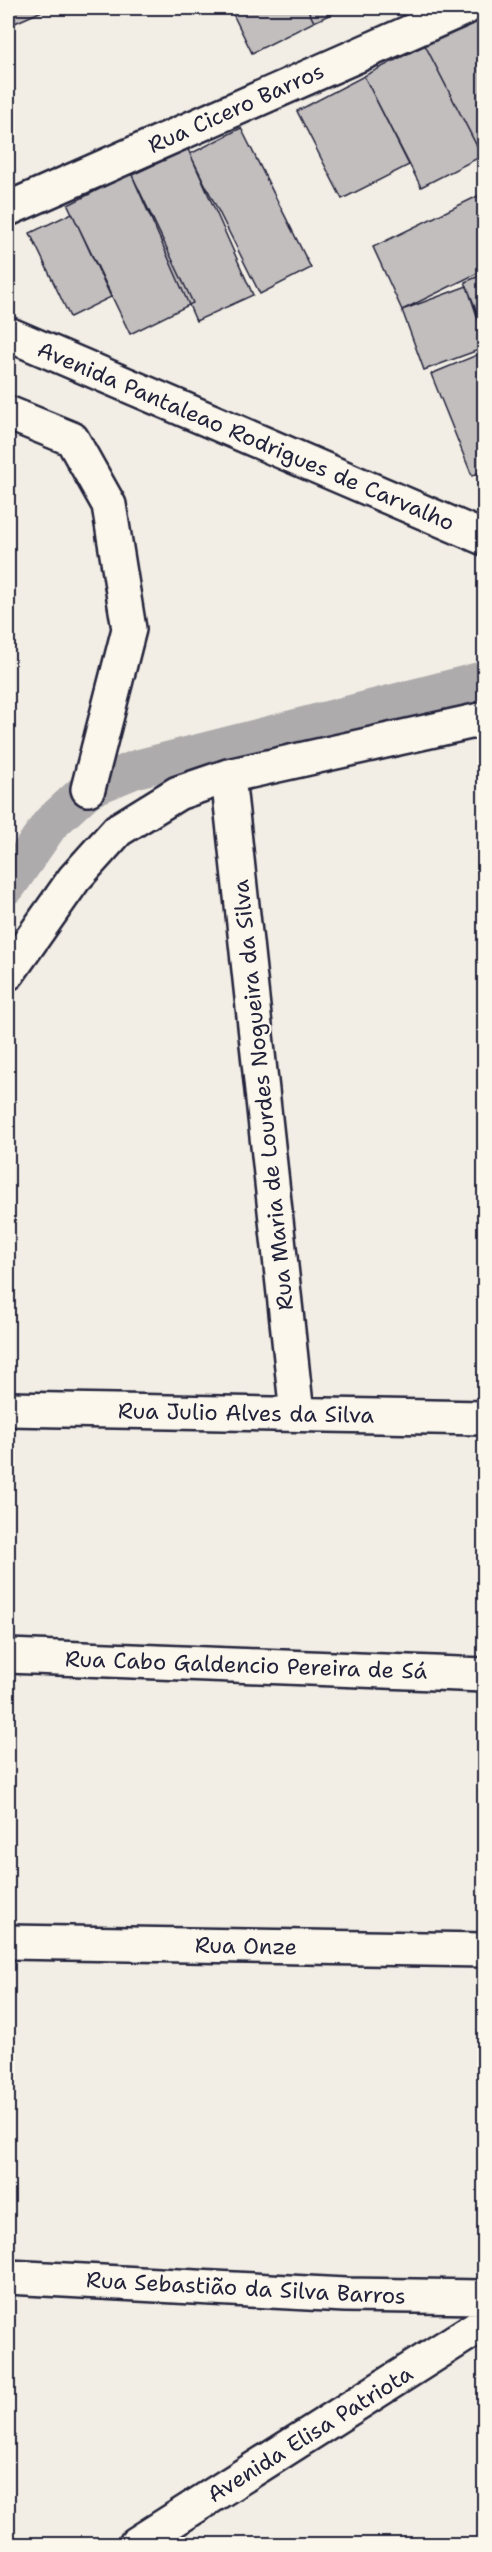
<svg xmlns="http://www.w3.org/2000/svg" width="492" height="2552" font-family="'Shantell Sans',sans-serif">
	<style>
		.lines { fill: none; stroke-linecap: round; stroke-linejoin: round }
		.canal { stroke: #aeabad; stroke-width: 38 }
		.building { fill: #c2bebe; stroke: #22223b; stroke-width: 1.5 }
		.street-casing { stroke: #22223b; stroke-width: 38 }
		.street { stroke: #fbf7ec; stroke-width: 33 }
		.labels { text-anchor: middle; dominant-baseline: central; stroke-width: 4.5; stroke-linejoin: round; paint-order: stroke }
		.street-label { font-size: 22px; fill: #22223b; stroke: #fbf7ec }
	</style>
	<rect width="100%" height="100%" fill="#f2eee5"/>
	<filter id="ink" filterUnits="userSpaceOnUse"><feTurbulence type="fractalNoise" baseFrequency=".0167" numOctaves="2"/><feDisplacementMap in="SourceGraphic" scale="12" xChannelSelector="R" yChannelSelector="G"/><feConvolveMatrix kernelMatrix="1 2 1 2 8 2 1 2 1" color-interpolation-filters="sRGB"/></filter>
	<g filter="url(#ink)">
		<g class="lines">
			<path class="canal" d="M 8,885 L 50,824 L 88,789 L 136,769 L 484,680"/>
		</g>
		<path class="building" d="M 8,8 L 49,8 L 8,26 Z
			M 230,8 L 307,8 L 314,22 L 252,53 Z
			M 307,8 L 344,8 L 314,22 Z
			M 476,18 L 484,34 L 484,154 L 482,156 L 425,45 Z
			M 425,45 L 482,156 L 421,187 L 364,76 Z
			M 364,76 L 409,165 L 342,199 L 297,111 Z
			M 241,128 L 311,268 L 260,294 L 190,154 Z
			M 188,149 L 253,295 L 196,321 L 132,175 Z
			M 131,173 L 193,303 L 130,334 L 68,205 Z
			M 484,193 L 484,270 L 402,310 L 373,247 Z
			M 72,213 L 111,297 L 70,317 L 30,233 Z
			M 484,274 L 484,329 L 465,282 Z
			M 467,286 L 484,337 L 484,348 L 424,370 L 402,310 Z
			M 484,352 L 484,470 L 472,476 L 431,374 Z"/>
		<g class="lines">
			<g class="street-casing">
				<path id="street" d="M 8,209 L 465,8
					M 8,334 L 484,538
					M 8,413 L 72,439 L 109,505 L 129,629 L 88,789
					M 228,776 L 297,1414
					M 8,973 L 74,879 L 118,830 L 178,793 L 228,776 L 484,719
					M 8,1409 L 484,1418
					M 8,1656 L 484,1675
					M 8,1942 L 484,1950
					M 8,2277 L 345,2295 L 484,2297
					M 136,2544 L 484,2323"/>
			</g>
			<use href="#street" class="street"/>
		</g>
	</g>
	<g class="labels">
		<g class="street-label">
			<text transform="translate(236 108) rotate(-24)">Rua Cicero Barros</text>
			<text transform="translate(246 436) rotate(23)">Avenida Pantaleao Rodrigues de Carvalho</text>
			<text transform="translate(263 1095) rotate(-96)">Rua Maria de Lourdes Nogueira da Silva</text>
			<text transform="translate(246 1413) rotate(1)">Rua Julio Alves da Silva</text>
			<text transform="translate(246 1665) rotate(2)">Rua Cabo Galdencio Pereira de Sá</text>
			<text transform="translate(246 1946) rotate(1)">Rua Onze</text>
			<text transform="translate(246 2288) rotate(3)">Rua Sebastião da Silva Barros</text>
			<text transform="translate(310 2434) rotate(-32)">Avenida Elisa Patriota</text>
		</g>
	</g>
	<rect width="492" height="2552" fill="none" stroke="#fbf7ec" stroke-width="30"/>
	<rect x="15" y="15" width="462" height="2522" fill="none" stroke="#22223b" stroke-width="2" filter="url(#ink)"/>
</svg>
